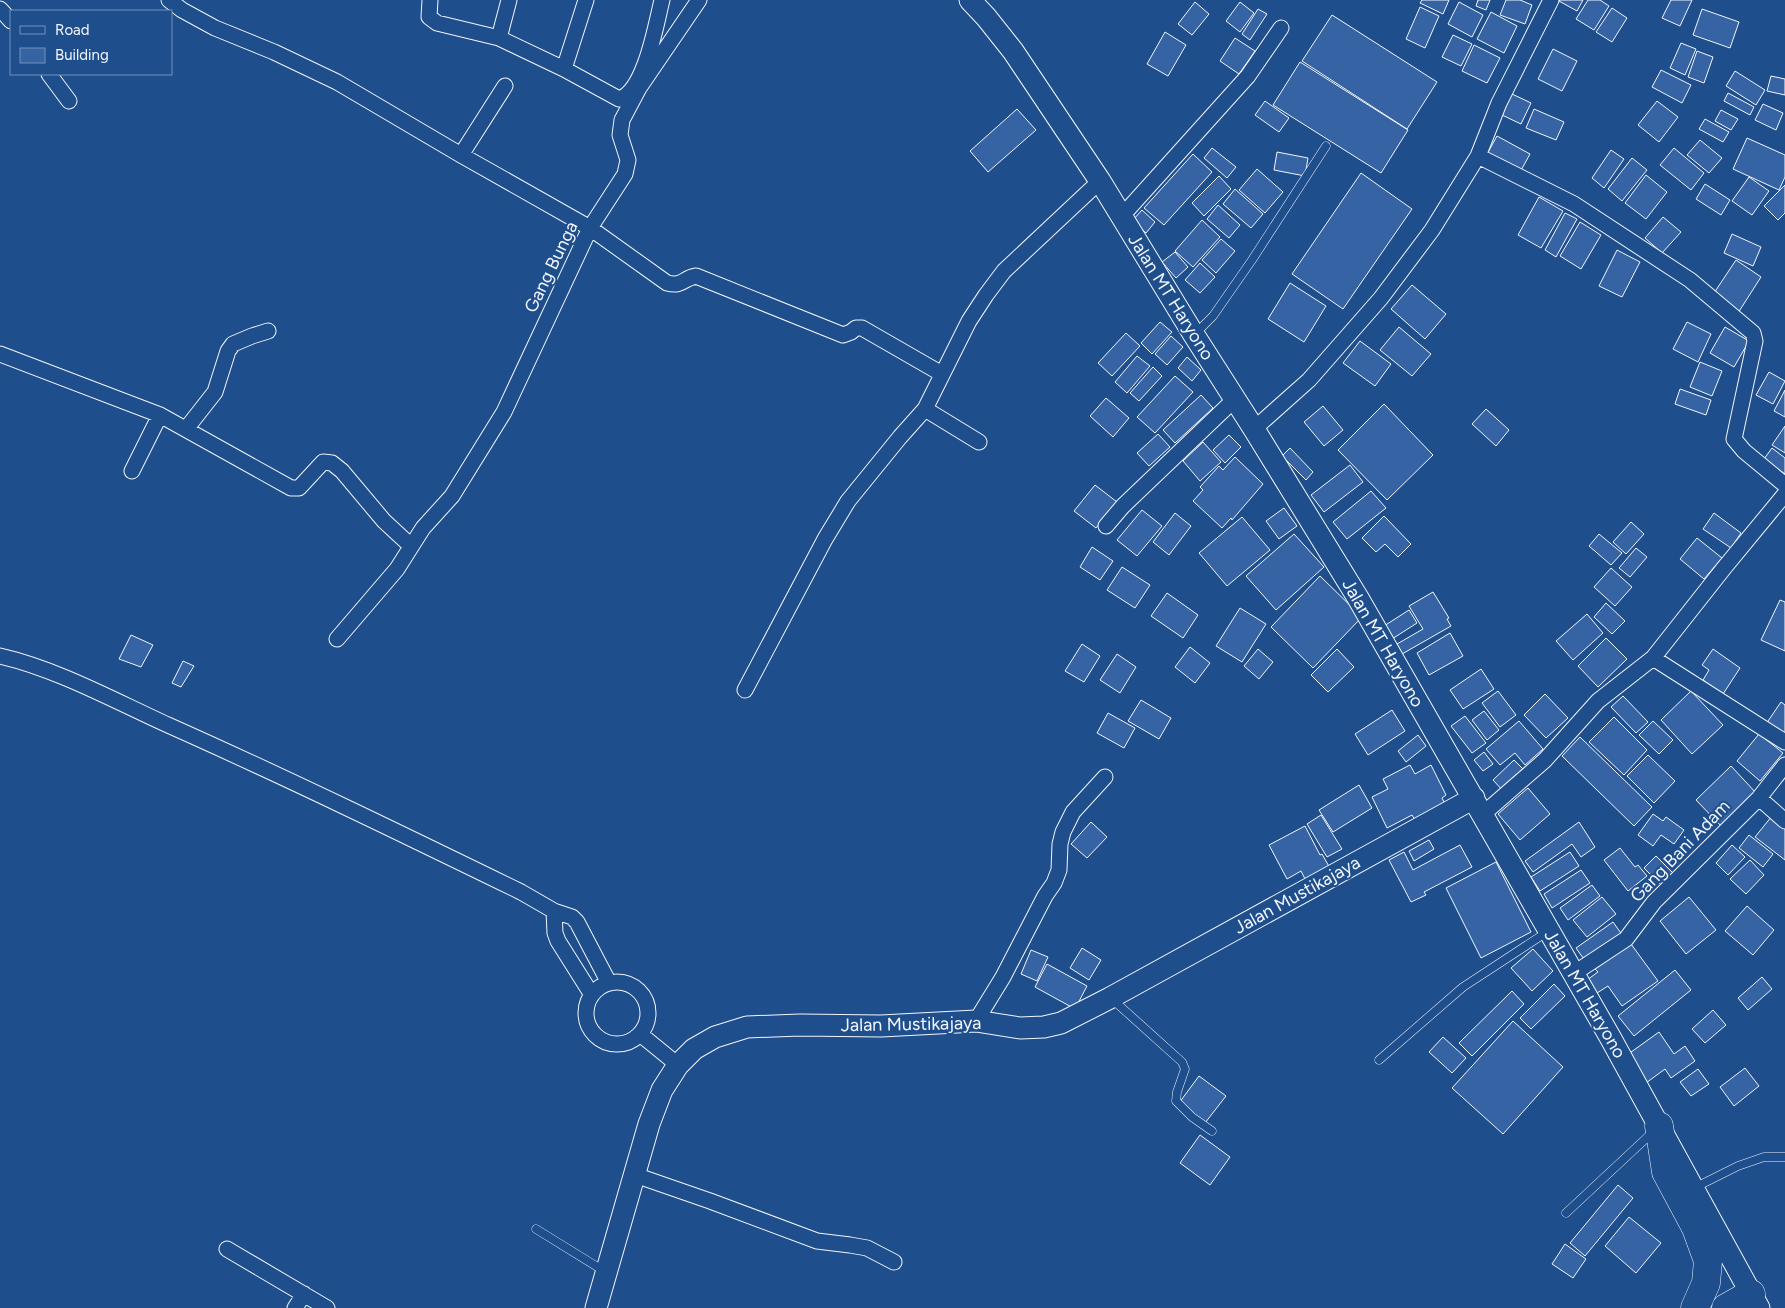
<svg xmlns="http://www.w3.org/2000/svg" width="1785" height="1308" font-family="Figtree,sans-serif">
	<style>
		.building { fill: #3563a3; stroke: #f2f6ff }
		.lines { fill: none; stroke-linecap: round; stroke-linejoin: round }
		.lane-casing { stroke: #f2f6ff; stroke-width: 9 }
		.street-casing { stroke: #f2f6ff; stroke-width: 17 }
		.secondary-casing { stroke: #f2f6ff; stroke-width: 23 }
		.highway-casing { stroke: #f2f6ff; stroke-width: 29 }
		.lane { stroke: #1f4e8c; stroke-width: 8 }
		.street { stroke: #1f4e8c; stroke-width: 15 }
		.secondary { stroke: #1f4e8c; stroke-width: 21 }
		.highway { stroke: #1f4e8c; stroke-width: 28 }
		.labels { text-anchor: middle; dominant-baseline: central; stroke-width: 4; stroke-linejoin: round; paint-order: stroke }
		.street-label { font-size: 18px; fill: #f2f6ff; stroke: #1f4e8c }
	</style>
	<rect width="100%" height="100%" fill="#1f4e8c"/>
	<path class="building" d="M 1422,0 L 1449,0 L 1443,14 L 1420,3 Z
		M 1478,0 L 1490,0 L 1486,10 L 1476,6 Z
		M 1506,0 L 1520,0 L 1532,5 L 1525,24 L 1500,15 Z
		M 1560,0 L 1583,0 L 1577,11 L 1559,1 Z
		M 1588,0 L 1600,0 L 1609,6 L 1594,30 L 1576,19 Z
		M 1671,0 L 1692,0 L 1680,26 L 1662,18 Z
		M 1195,2 L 1209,14 L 1192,35 L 1178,24 Z
		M 1240,2 L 1254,13 L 1240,32 L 1226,21 Z
		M 1459,2 L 1483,15 L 1472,37 L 1448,24 Z
		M 1420,7 L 1439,16 L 1425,48 L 1406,39 Z
		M 1612,8 L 1627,18 L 1612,42 L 1596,32 Z
		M 1258,9 L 1267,14 L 1250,40 L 1242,34 Z
		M 1702,9 L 1739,22 L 1730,48 L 1693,35 Z
		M 1491,12 L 1517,26 L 1504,53 L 1477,39 Z
		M 1332,15 L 1437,82 L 1407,129 L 1302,61 Z
		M 1165,32 L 1186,45 L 1168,76 L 1147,64 Z
		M 1453,35 L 1472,44 L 1461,66 L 1442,57 Z
		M 1235,38 L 1255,51 L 1239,74 L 1220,61 Z
		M 1681,43 L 1696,49 L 1685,75 L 1670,68 Z
		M 1474,45 L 1500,58 L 1487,83 L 1462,71 Z
		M 1553,49 L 1577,61 L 1562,91 L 1538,79 Z
		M 1697,51 L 1713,57 L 1704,83 L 1688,77 Z
		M 1300,62 L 1408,130 L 1381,173 L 1273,105 Z
		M 1661,70 L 1691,85 L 1682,103 L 1652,87 Z
		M 1735,71 L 1765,90 L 1756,105 L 1726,86 Z
		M 1771,76 L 1785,79 L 1785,95 L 1767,91 Z
		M 1728,93 L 1754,107 L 1750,115 L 1724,101 Z
		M 1512,94 L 1531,103 L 1521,124 L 1502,115 Z
		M 1265,101 L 1289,118 L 1279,132 L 1255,115 Z
		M 1657,101 L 1678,117 L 1659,142 L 1638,125 Z
		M 1763,104 L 1783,113 L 1776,130 L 1755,120 Z
		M 1017,109 L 1036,130 L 988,172 L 970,151 Z
		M 1534,109 L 1564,122 L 1556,140 L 1526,128 Z
		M 1721,110 L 1738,119 L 1731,130 L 1715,121 Z
		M 1705,119 L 1729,132 L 1723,142 L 1699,129 Z
		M 1497,136 L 1530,154 L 1519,174 L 1486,156 Z
		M 1747,138 L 1785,155 L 1785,177 L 1779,190 L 1733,169 Z
		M 1700,140 L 1722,158 L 1709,173 L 1687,155 Z
		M 1212,148 L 1236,167 L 1227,178 L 1204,158 Z
		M 1674,148 L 1704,173 L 1691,190 L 1660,165 Z
		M 1611,150 L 1624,159 L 1604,188 L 1592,178 Z
		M 1277,152 L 1308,158 L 1305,176 L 1274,170 Z
		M 1193,154 L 1212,172 L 1164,225 L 1144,208 Z
		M 1632,158 L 1647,170 L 1622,201 L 1608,189 Z
		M 1257,169 L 1283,192 L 1265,213 L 1239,190 Z
		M 1361,173 L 1412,209 L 1343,309 L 1292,274 Z
		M 1646,175 L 1667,192 L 1646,219 L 1625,203 Z
		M 1219,176 L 1231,189 L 1204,216 L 1192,203 Z
		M 1749,177 L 1769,191 L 1752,215 L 1732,201 Z
		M 1705,184 L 1730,200 L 1721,215 L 1696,199 Z
		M 1785,185 L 1785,213 L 1778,220 L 1764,206 Z
		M 1235,189 L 1263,214 L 1251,228 L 1223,204 Z
		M 1539,197 L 1563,211 L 1541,248 L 1518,235 Z
		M 1218,205 L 1240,225 L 1229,238 L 1207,219 Z
		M 1142,210 L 1155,222 L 1146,233 L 1132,221 Z
		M 1565,213 L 1577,219 L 1556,257 L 1545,250 Z
		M 1663,217 L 1681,232 L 1662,253 L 1645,238 Z
		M 1202,220 L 1220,237 L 1193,267 L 1175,251 Z
		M 1580,222 L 1601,235 L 1581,269 L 1560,256 Z
		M 1732,234 L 1761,247 L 1753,266 L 1724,253 Z
		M 1221,239 L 1235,251 L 1216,273 L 1202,260 Z
		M 1617,250 L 1640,262 L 1622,297 L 1599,286 Z
		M 1175,252 L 1188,267 L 1176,278 L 1162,262 Z
		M 1736,260 L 1761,277 L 1738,313 L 1712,296 Z
		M 1200,263 L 1215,277 L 1200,293 L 1185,280 Z
		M 1290,283 L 1326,306 L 1304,342 L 1268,319 Z
		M 1412,285 L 1446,314 L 1425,339 L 1391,309 Z
		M 1160,322 L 1172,332 L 1152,354 L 1141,343 Z
		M 1687,322 L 1711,334 L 1698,362 L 1673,349 Z
		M 1399,327 L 1431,354 L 1412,376 L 1380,350 Z
		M 1725,327 L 1749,341 L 1734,367 L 1710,353 Z
		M 1126,333 L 1140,346 L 1112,376 L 1098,363 Z
		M 1171,336 L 1183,347 L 1167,365 L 1155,354 Z
		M 1360,341 L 1391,364 L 1375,386 L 1343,363 Z
		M 1137,356 L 1150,366 L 1127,393 L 1115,382 Z
		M 1187,357 L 1201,370 L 1192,381 L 1178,368 Z
		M 1700,362 L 1722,371 L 1712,396 L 1690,387 Z
		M 1153,367 L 1162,376 L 1139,401 L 1130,393 Z
		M 1769,372 L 1785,381 L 1773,404 L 1756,395 Z
		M 1175,376 L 1193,392 L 1155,433 L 1137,417 Z
		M 1680,389 L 1711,400 L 1706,415 L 1675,404 Z
		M 1785,390 L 1785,417 L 1774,411 Z
		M 1201,395 L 1213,408 L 1175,443 L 1163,430 Z
		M 1106,398 L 1129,418 L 1113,437 L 1090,416 Z
		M 1384,404 L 1433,455 L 1387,500 L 1338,450 Z
		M 1323,406 L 1343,430 L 1324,446 L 1304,422 Z
		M 1486,409 L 1509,430 L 1496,446 L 1472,424 Z
		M 1785,426 L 1785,453 L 1772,445 Z
		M 1158,434 L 1170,447 L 1149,466 L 1137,453 Z
		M 1229,435 L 1241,447 L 1225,463 L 1213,450 Z
		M 1203,442 L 1221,462 L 1200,481 L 1183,461 Z
		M 1290,448 L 1313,472 L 1306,480 L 1282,456 Z
		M 1772,448 L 1785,458 L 1785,474 L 1764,459 Z
		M 1235,457 L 1263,484 L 1232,520 L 1231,518 L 1222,528 L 1193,501 L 1203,490 L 1200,487 L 1219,466 L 1223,470 Z
		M 1350,465 L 1363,482 L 1324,512 L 1311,495 Z
		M 1095,485 L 1117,502 L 1096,528 L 1074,511 Z
		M 1371,491 L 1386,508 L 1347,539 L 1333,522 Z
		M 1284,508 L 1297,526 L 1279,539 L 1266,521 Z
		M 1142,510 L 1162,526 L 1137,556 L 1117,540 Z
		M 1175,513 L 1191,526 L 1169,555 L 1153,542 Z
		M 1714,513 L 1741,533 L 1731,548 L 1703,529 Z
		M 1384,516 L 1411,544 L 1398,557 L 1385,544 L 1376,552 L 1362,538 Z
		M 1242,517 L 1270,550 L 1227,586 L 1199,553 Z
		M 1631,522 L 1644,534 L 1626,554 L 1613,542 Z
		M 1294,534 L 1324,567 L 1276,610 L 1246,576 Z
		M 1599,534 L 1622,553 L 1611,565 L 1589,546 Z
		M 1697,538 L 1722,558 L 1704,579 L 1680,559 Z
		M 1092,547 L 1113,561 L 1100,580 L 1080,567 Z
		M 1636,548 L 1647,557 L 1630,577 L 1619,568 Z
		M 1122,567 L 1150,585 L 1135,608 L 1107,590 Z
		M 1611,568 L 1632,587 L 1615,606 L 1594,587 Z
		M 1320,576 L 1362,617 L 1313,668 L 1271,627 Z
		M 1433,592 L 1449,618 L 1447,619 L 1451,626 L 1402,654 L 1397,644 L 1423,629 L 1409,606 Z
		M 1167,593 L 1198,615 L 1183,638 L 1151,616 Z
		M 1780,600 L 1785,602 L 1785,651 L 1761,640 Z
		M 1606,603 L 1625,621 L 1612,634 L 1594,617 Z
		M 1240,608 L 1266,624 L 1242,662 L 1216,646 Z
		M 1409,610 L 1417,623 L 1392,639 L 1384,626 Z
		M 1587,614 L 1603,633 L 1573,660 L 1556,641 Z
		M 1450,633 L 1463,656 L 1429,675 L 1417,653 Z
		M 131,635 L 153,645 L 141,667 L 119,659 Z
		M 1606,638 L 1627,659 L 1598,687 L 1578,666 Z
		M 1082,644 L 1100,656 L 1084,682 L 1065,671 Z
		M 1190,647 L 1210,663 L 1195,683 L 1175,667 Z
		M 1258,649 L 1273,662 L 1259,679 L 1244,666 Z
		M 1337,649 L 1354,667 L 1328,692 L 1311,675 Z
		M 1713,649 L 1740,668 L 1723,694 L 1703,680 L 1709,670 L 1702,665 Z
		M 1117,654 L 1136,667 L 1120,693 L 1100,680 Z
		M 183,661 L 194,666 L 181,687 L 172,683 Z
		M 1481,669 L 1494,689 L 1463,709 L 1450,690 Z
		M 1498,691 L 1516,715 L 1500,727 L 1482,703 Z
		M 1691,691 L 1723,725 L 1692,754 L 1661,720 Z
		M 1545,694 L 1568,718 L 1546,738 L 1524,715 Z
		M 1623,696 L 1648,722 L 1636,733 L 1611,707 Z
		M 1141,700 L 1171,718 L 1159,739 L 1128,721 Z
		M 1781,702 L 1785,705 L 1785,737 L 1766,724 Z
		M 1392,710 L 1405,731 L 1368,755 L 1355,734 Z
		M 1484,711 L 1499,730 L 1487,740 L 1472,720 Z
		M 1108,713 L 1135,728 L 1124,748 L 1097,733 Z
		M 1465,716 L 1486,743 L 1472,753 L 1451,726 Z
		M 1614,717 L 1647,750 L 1624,775 L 1589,742 Z
		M 1519,721 L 1543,749 L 1525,765 L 1515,753 L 1500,765 L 1486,749 Z
		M 1653,721 L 1673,740 L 1659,754 L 1639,735 Z
		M 1759,734 L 1783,753 L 1760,781 L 1737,761 Z
		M 1418,735 L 1426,746 L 1406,762 L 1398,751 Z
		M 1580,737 L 1652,807 L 1634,826 L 1562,756 Z
		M 1484,752 L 1493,764 L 1483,771 L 1474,760 Z
		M 1648,755 L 1675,781 L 1654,803 L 1627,776 Z
		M 1514,760 L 1526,772 L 1505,793 L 1493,780 Z
		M 1410,765 L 1415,774 L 1431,765 L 1446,795 L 1442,798 L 1445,804 L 1415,820 L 1412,815 L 1387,828 L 1372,797 L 1388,789 L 1383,779 Z
		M 1731,766 L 1757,794 L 1722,827 L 1696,800 Z
		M 1359,785 L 1372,808 L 1333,832 L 1319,810 Z
		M 1528,788 L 1550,814 L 1520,840 L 1498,814 Z
		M 1653,814 L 1663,821 L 1666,817 L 1684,830 L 1674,844 L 1661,835 L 1653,846 L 1638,835 Z
		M 1321,815 L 1342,849 L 1327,857 L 1307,824 Z
		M 1772,816 L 1785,826 L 1785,860 L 1755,837 Z
		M 1091,822 L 1107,837 L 1087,858 L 1071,844 Z
		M 1579,822 L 1595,847 L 1581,857 L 1572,844 L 1533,872 L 1525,861 Z
		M 1305,826 L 1320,855 L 1322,854 L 1331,870 L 1307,883 L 1301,871 L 1287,879 L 1269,845 Z
		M 1749,835 L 1773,854 L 1763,867 L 1739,848 Z
		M 1429,840 L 1434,849 L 1414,861 L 1409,851 Z
		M 1460,845 L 1472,867 L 1424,892 L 1426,895 L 1411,902 L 1389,860 L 1404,852 L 1413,870 Z
		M 1732,845 L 1745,857 L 1728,875 L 1716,863 Z
		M 1620,848 L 1635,867 L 1638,865 L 1647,876 L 1628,891 L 1604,860 Z
		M 1570,852 L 1579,866 L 1540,891 L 1531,877 Z
		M 1656,856 L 1674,874 L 1662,886 L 1644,868 Z
		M 1750,860 L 1764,875 L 1746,894 L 1730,879 Z
		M 1496,862 L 1531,932 L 1481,958 L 1446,888 Z
		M 1581,870 L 1590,883 L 1552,908 L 1544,894 Z
		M 1592,885 L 1600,896 L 1568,920 L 1560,908 Z
		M 1602,897 L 1616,914 L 1587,937 L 1573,920 Z
		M 1689,897 L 1716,930 L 1686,954 L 1660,921 Z
		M 1747,906 L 1774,930 L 1753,955 L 1725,931 Z
		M 1613,922 L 1623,936 L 1586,962 L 1576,948 Z
		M 1631,944 L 1658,981 L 1622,1006 L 1608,986 L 1597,993 L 1587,980 L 1598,972 L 1595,969 Z
		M 1082,948 L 1101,960 L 1089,980 L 1070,968 Z
		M 1533,949 L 1553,971 L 1532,991 L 1511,968 Z
		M 1031,950 L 1048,957 L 1037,981 L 1021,974 Z
		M 1047,964 L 1087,986 L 1075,1009 L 1035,987 Z
		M 1675,970 L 1691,990 L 1634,1036 L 1618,1016 Z
		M 1762,977 L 1772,989 L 1748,1010 L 1738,998 Z
		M 1554,984 L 1565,996 L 1531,1029 L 1520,1018 Z
		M 1512,991 L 1524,1004 L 1472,1056 L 1459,1043 Z
		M 1713,1010 L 1726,1025 L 1705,1043 L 1692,1029 Z
		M 1513,1021 L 1563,1067 L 1503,1134 L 1452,1088 Z
		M 1659,1032 L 1674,1054 L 1685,1046 L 1695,1061 L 1671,1078 L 1665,1069 L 1646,1083 L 1627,1055 Z
		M 1443,1037 L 1466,1058 L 1452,1073 L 1429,1052 Z
		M 1745,1068 L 1759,1086 L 1734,1106 L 1720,1087 Z
		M 1698,1069 L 1709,1084 L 1691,1096 L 1680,1082 Z
		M 1199,1076 L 1226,1096 L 1205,1123 L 1179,1103 Z
		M 1200,1135 L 1230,1157 L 1210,1185 L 1180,1163 Z
		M 1618,1185 L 1633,1198 L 1585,1256 L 1570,1243 Z
		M 1629,1217 L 1661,1243 L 1636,1273 L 1605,1246 Z
		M 1565,1244 L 1586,1259 L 1573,1278 L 1552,1264 Z"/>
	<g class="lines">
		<g class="lane-casing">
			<path id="lane" d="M 1196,333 L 1213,316 L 1252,260 L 1326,146
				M 1112,999 L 1182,1062 L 1185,1069 L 1177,1092 L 1176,1101 L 1192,1117 L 1212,1131
				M 1379,1060 L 1463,987 L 1547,932
				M 1694,1188 L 1738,1166 L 1764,1157 L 1785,1157
				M 1566,1213 L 1654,1131
				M 536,1229 L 604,1271"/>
		</g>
		<g class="street-casing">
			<path id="street" d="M 169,0 L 182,10 L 215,28 L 274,52 L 337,82 L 461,155 L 590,228 L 667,283 C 683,287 683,278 696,276 L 843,335 L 851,332 L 856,328 L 862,328 L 942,374
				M 430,0 L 429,17 L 437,23 L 499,38 L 564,69 L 619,99 C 645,91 656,24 662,0
				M 0,9 L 11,21
				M 499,38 L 509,0
				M 564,69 L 586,0
				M 49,74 L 69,101
				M 461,155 L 505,86
				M 1478,156 L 1574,204 L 1690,280 L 1753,333 L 1755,341 L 1734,439 L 1744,451 L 1785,485
				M 1121,217 L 1248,76 L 1281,28
				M 0,354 L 160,415 L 291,488 L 299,488 L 323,462 L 332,463 L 342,471 L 384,521 L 411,546
				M 925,409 L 979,442
				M 186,429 L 215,392 L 228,351 L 233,344 L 252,336 L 268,331
				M 1254,429 L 1309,380 L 1381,298 L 1432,230 L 1478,156 L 1499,103 L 1551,0
				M 132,471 L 160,415
				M 1106,526 L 1123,506 L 1235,399
				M 337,639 L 397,569 L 423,528 L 452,496 L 504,412 L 590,228 L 625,174 L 628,160 L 620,135 L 622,120 L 639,88 L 699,0
				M 0,656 C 57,669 115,701 168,725 C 287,778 404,835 521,892 L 554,911 L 572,917 L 577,922 L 609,983
				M 1653,658 L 1785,742
				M 745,690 L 825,539 L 848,501 L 900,437 L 925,409 L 969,321 L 986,295 L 1004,271 L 1100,181
				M 1759,798 L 1785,821
				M 1482,815 L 1545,760 L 1598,701 L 1653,658 L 1724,568 L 1785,494
				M 554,911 L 555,933 L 558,941 L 592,995
				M 1573,974 L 1626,939 L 1654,902 L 1759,798 L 1785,765
				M586 1013a31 31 0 1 1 62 0a31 31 0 1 1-62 0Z
				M 976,1021 L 1003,977 L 1045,896 L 1054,883 L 1059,870 L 1060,844 L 1063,832 L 1073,812 L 1105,777
				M 640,1034 L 678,1065
				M 635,1175 L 710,1201 L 817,1241 L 850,1245 L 867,1248 L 894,1262
				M 227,1249 L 327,1308
				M 295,1308 L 304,1294"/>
		</g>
		<g class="secondary-casing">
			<path id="secondary" d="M 970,0 L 986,17 L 1013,51 L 1100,181 L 1194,335 L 1254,429 L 1358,598 L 1610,1037 L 1759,1308
				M 596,1308 L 649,1124 L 662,1090 L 678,1065 L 694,1049 L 715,1037 L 747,1027 L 800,1025 L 881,1026 L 976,1021 L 1020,1028 L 1044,1027 L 1061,1023 L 1110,998 L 1474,798"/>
		</g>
		<g class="highway-casing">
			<path id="highway" d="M 1659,1126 L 1666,1172 L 1696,1228 L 1708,1261 L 1706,1283 L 1695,1308
				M 1726,1308 L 1751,1294"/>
		</g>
		<use href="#lane" class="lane"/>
		<use href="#street" class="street"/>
		<use href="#secondary" class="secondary"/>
		<use href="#highway" class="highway"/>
	</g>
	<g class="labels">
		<g class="street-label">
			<text transform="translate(551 267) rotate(-64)">Gang Bunga</text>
			<text transform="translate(1171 297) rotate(58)">Jalan MT Haryono</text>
			<text transform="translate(1383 643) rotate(60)">Jalan MT Haryono</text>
			<text transform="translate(1680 851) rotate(-46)">Gang Bani Adam</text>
			<text transform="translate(1297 895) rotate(-29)">Jalan Mustikajaya</text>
			<text transform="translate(1585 994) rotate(60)">Jalan MT Haryono</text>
			<text transform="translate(911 1024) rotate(-1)">Jalan Mustikajaya</text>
		</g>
	</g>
	<rect x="10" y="10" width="162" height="65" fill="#1f4e8c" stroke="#7391ba"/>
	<rect x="20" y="26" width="25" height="8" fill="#1f4e8c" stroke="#7391ba"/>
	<text x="55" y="35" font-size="15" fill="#f2f6ff">Road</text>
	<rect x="20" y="48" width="25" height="15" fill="#3563a3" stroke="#7391ba"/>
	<text x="55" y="60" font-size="15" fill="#f2f6ff">Building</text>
</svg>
